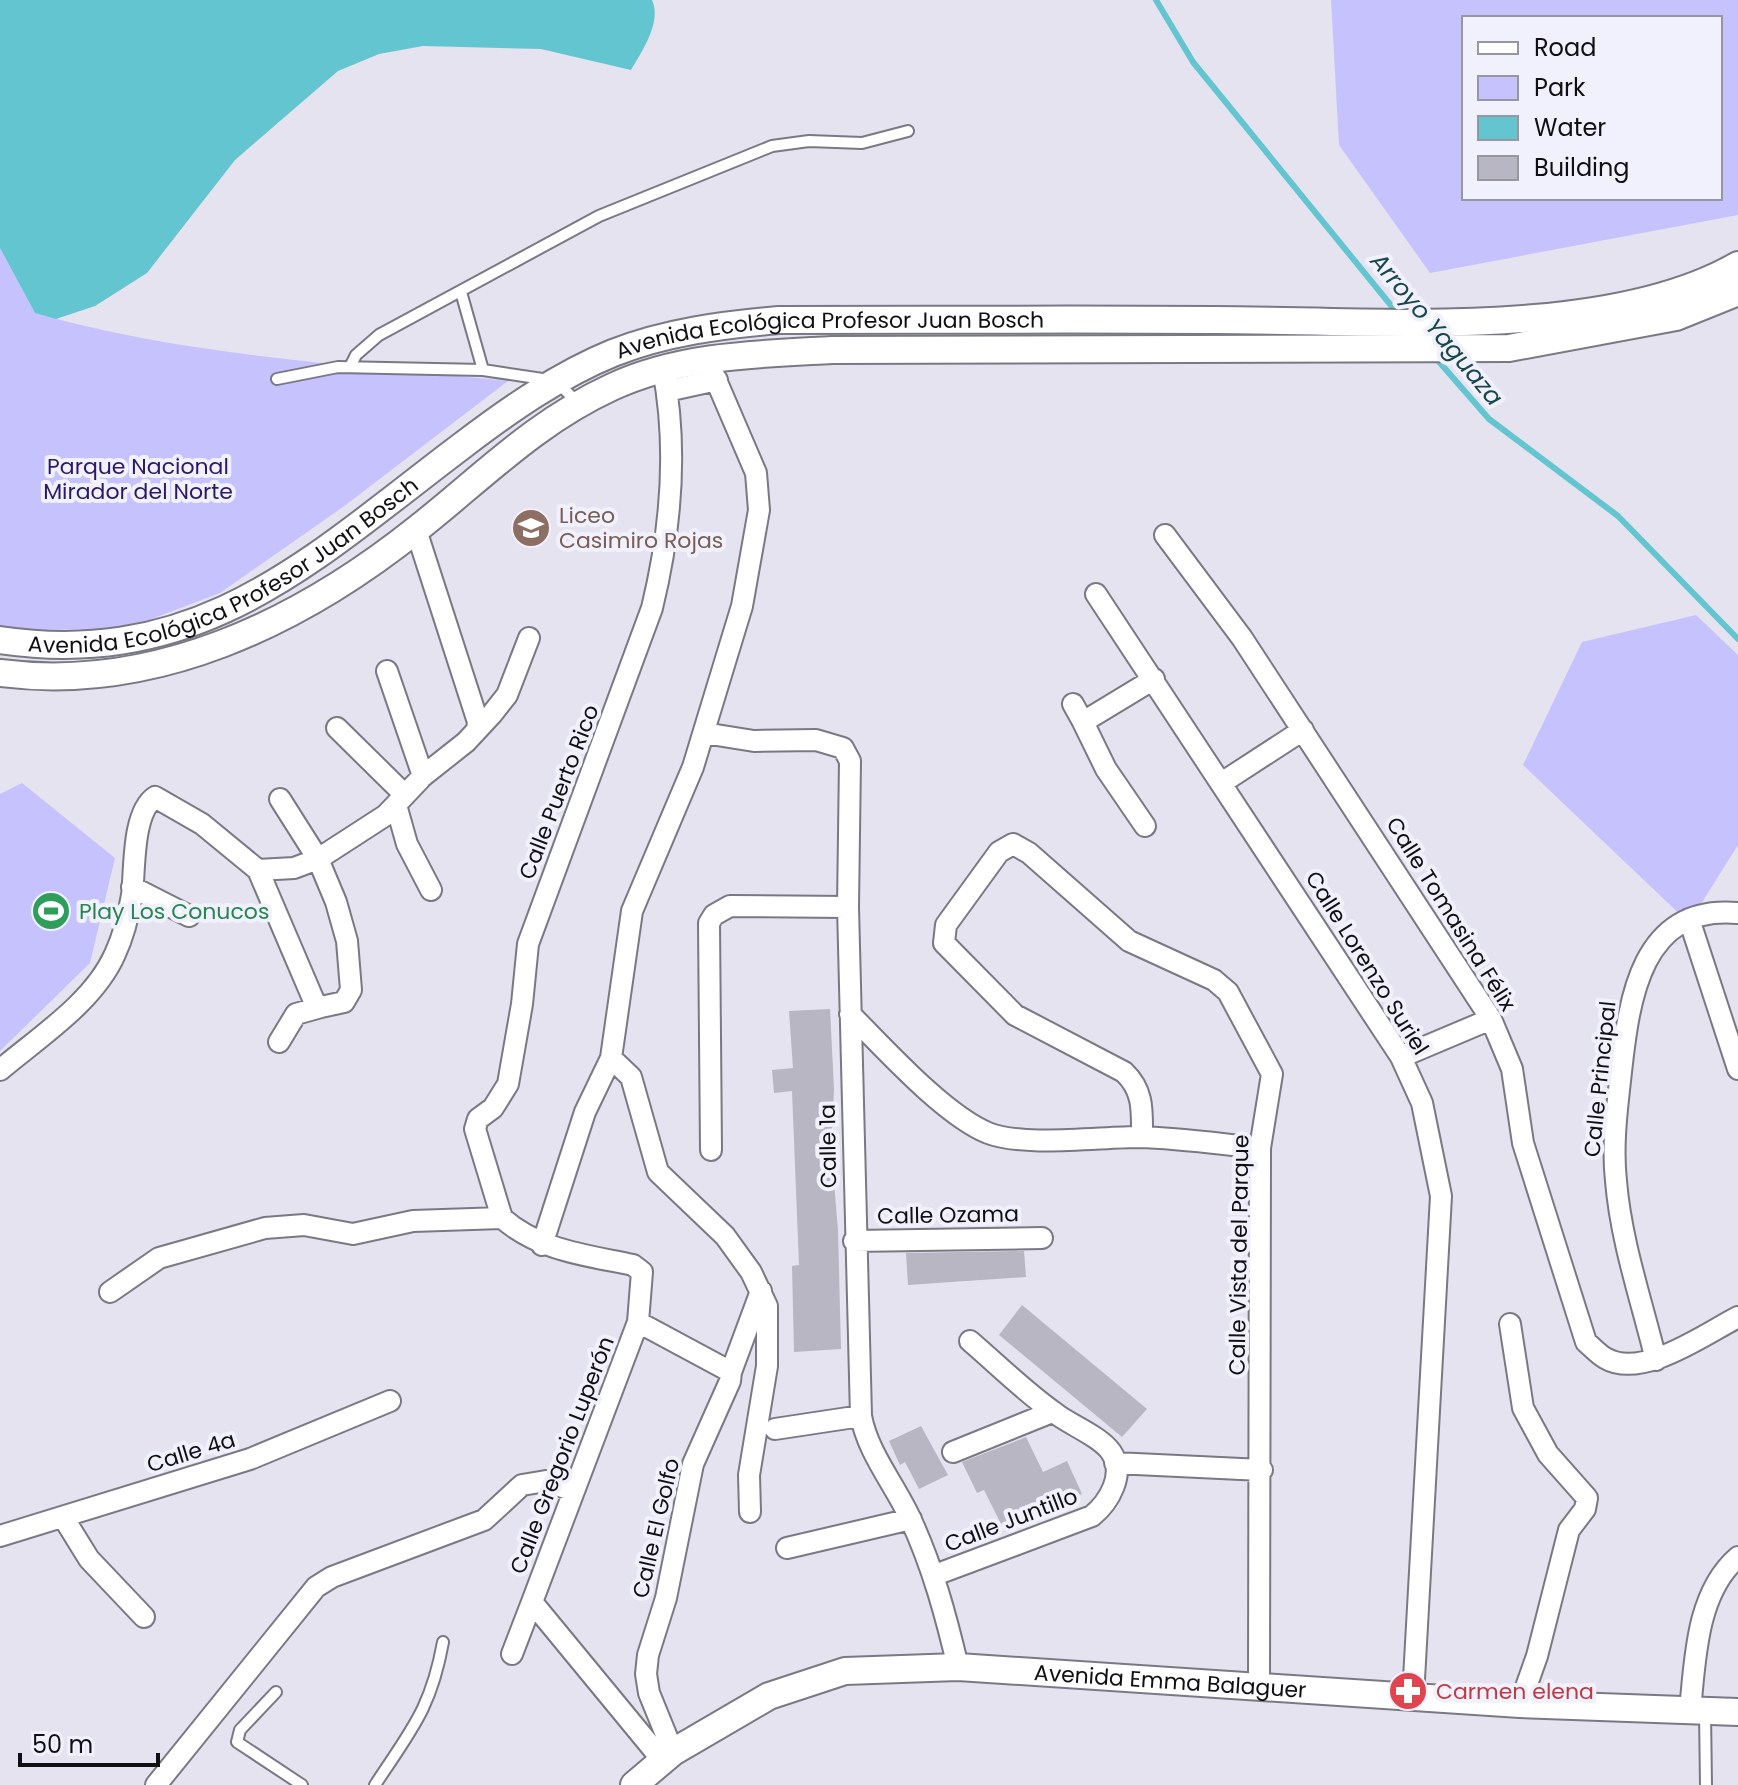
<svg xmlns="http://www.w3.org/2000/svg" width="1738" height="1785" font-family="Poppins,sans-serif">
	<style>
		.green { fill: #c6c2fe; fill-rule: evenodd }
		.water { fill: #62c5d0 }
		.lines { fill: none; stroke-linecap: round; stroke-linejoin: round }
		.stream { stroke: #62c5d0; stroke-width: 6 }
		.building { fill: #b7b6c2 }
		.service-casing { stroke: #797984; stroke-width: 14 }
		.minor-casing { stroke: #797984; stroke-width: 24 }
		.tertiary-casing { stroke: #797984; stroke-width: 30 }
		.service { stroke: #fff; stroke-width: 10 }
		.minor { stroke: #fff; stroke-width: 20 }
		.tertiary { stroke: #fff; stroke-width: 26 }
		.labels { text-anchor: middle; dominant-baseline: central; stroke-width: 8; stroke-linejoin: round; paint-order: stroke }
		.street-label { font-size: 22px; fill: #101013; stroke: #f1f1fd }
		.park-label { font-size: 22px; fill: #2c1a65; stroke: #f1f1fd }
		.education-label { font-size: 22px; fill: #785e54; stroke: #f1f1fd; text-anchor: start }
		.leisure-label { font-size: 22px; fill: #27864d; stroke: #f1f1fd; text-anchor: start }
		.health-label { font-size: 22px; fill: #be3a42; stroke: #f1f1fd; text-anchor: start }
		.water-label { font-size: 24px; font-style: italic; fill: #19464b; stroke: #f1f1fd }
	</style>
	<rect width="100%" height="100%" fill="#e4e3ef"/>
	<path class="green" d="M 1331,0 L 1738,0 L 1738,215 L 1430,273 L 1339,145 ZM 1464,18 L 1720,18 L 1720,198 L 1464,198 Z
		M 0,248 L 35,313 C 188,357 350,364 508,381 L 343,507 L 220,593 L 128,628 L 0,631 Z
		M 1696,615 L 1738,655 L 1738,845 L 1689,923 L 1523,765 L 1582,642 Z
		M 22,783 L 115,858 L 90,963 L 0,1051 L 0,794 Z"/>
	<path class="water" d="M 0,0 L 652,0 C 662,22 642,51 631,70 L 541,49 L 423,46 L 379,54 L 338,71 L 235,160 L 147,273 L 95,306 L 56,319 L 35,313 L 0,248 Z"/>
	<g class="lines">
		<path class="stream" d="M 1156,0 L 1193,62 L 1398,314
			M 1434,356 L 1489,419 L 1618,516 L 1738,639"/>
	</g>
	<path class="building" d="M 830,1009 L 834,1089 L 831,1147 L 838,1230 L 841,1349 L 794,1352 L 792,1266 L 799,1265 L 792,1091 L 774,1093 L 772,1070 L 793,1068 L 789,1011 Z
		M 1024,1251 L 1026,1277 L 908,1285 L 906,1253 Z
		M 1022,1305 L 1147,1409 L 1122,1437 L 999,1335 Z
		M 921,1426 L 948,1475 L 919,1489 L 905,1462 L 900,1465 L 889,1441 Z
		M 1026,1437 L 1043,1472 L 1067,1461 L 1082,1494 L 1005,1532 L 984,1490 L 977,1493 L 962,1462 Z"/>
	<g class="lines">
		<g class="service-casing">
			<path id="service" d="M 461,292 L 483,370
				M 350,367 L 356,355 L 379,335 L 599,216 L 772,146 L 809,141 L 862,143 L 908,131
				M 277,379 L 338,367 L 483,370 L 556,381 L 578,403
				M 276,1692 L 240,1730 L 237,1742 L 302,1785
				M 1705,1713 L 1706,1785
				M 375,1785 C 411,1730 431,1709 443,1642"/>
		</g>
		<g class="minor-casing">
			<path id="minor" d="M 667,391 L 717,380
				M 416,530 L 478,722 L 477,730
				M 1165,535 L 1242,638 L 1491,1019 L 1512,1069 L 1523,1143 L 1586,1342 C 1592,1347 1598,1354 1605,1358 C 1642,1380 1705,1334 1738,1317
				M 1096,594 L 1401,1057 L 1422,1103 L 1441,1196 L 1413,1697
				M 387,671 L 423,776
				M 1073,704 L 1083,722
				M 337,728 L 405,795
				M 704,733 L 754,741 L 816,740 L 843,748 L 850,761 L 848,907 L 861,1416 C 868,1454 896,1486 911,1520 C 933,1568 946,1616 958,1667
				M 1223,782 L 1303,730
				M 396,805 L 407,844 L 431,890
				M 1145,826 L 1106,769 L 1083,722 L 1154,679
				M 258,870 L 314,1001 L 321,1007 L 344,1002 L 351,990 L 347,941 L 336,902 L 318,859 L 280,799
				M 132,887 L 189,916
				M 1689,919 L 1738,1069
				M 850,1014 C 884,1048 944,1115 988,1133 C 1023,1147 1099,1137 1139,1137 C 1179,1138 1220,1144 1260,1148
				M 279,1042 L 296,1014 L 321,1007
				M 1401,1057 L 1491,1019
				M 611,1058 L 631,1077 L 658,1172 L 725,1236 L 751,1272 L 767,1306 L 767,1366 L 749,1475 L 750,1512
				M 0,1070 C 39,1037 94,1002 115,954 C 123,937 129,913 132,895 C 135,869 132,813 155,797 L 202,824 L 258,870 L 294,868 L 318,859 L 386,815 L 423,776 L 466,742 L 492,714 L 507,695 L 529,638
				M 1142,1137 C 1142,1111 1144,1091 1124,1072 L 1015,1015 L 944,943 L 946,925 L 999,852 L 1013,844 L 1029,853 L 1129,941 L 1214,980 L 1228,992 L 1272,1074 L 1260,1148 L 1259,1686
				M 711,1150 L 709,923 L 714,915 L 730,906 L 848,907
				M 502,1218 L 475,1129 L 478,1119 L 493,1108 L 508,1084 L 522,1004 L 528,944 L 652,608 C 671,530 678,448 663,369
				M 502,1218 C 540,1251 586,1255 633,1265 L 642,1272 L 638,1322 L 532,1602 L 663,1761
				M 854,1241 L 1042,1238
				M 542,1245 L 585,1112 L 611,1058 L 632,911 L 693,767 L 742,606 L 759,510 L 756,473 L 707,359
				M 110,1292 L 159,1258 L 265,1228 L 304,1225 L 353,1234 L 413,1221 L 502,1218
				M 638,1322 L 731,1372 L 730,1381 L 693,1464 L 666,1598 L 648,1655 L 646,1674 L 649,1693 L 673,1752
				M 1510,1324 L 1523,1408 L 1548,1454 L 1587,1498 L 1585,1509 L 1569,1530 L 1537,1656 L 1520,1704
				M 1656,1360 C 1642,1302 1621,1242 1616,1181 C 1612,1145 1617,1108 1621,1072 C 1629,999 1641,904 1738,913
				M 731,1372 L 761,1291
				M 775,1429 L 861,1416
				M 953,1452 L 1052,1412
				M 1115,1463 L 1262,1470
				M 63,1517 L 89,1559 L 144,1617
				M 0,1536 L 250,1459 L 390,1401
				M 787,1548 L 911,1519
				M 935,1575 L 1092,1516 C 1109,1502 1126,1474 1111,1452 C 1100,1436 1070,1425 1055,1413 C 1025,1392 998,1365 970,1341
				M 512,1654 L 532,1602
				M 1690,1711 C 1695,1661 1696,1593 1738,1557
				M 156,1785 L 316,1587 L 332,1577 L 484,1520 L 522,1485 L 546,1481 L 574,1491"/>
		</g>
		<g class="tertiary-casing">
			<g id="tertiary">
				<path id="s1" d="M 0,640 C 203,670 314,557 463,445 C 509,410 559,375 613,353 C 666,332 722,325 779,320 C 924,320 1069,319 1214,320 C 1366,320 1605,342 1738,265"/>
				<path d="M 0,673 C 154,693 299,623 417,529 C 483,477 534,423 612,387 C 681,355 758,354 832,350 L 1509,348 L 1676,317 L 1738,292"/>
				<path id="s2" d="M 634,1785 L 673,1752 L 769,1696 L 845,1671 L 958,1667 L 1520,1704 L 1738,1712"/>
			</g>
		</g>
		<use href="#service" class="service"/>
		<use href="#minor" class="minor"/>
		<use href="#tertiary" class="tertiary"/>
	</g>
	<defs>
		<g id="school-disc" transform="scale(2)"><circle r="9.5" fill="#8d6e63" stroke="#f1f1fd"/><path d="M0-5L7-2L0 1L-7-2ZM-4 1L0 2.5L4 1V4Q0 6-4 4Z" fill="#fff"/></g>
		<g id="stadium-disc" transform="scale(2)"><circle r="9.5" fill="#2e9e5b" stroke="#f1f1fd"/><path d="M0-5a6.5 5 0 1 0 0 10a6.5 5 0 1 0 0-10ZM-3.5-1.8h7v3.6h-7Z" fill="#fff"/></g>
		<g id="pharmacy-disc" transform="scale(2)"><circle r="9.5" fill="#e0444e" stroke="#f1f1fd"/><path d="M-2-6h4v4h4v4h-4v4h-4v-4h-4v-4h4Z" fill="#fff"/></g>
	</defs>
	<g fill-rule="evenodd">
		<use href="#school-disc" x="531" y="528"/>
		<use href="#stadium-disc" x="51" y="911"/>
		<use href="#pharmacy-disc" x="1408" y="1691"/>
	</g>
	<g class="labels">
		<g class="street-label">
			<text stroke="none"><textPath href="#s1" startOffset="916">Avenida Ecológica Profesor Juan Bosch</textPath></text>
			<text stroke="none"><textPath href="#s1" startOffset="244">Avenida Ecológica Profesor Juan Bosch</textPath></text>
			<text transform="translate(559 792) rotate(-69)">Calle Puerto Rico</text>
			<text transform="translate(1451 914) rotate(58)">Calle Tomasina Félix</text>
			<text transform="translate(1367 963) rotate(58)">Calle Lorenzo Suriel</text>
			<text transform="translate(1600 1079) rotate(-84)">Calle Principal</text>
			<text transform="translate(828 1146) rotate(-91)">Calle 1a</text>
			<text transform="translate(948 1215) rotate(-1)">Calle Ozama</text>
			<text transform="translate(1239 1255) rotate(-89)">Calle Vista del Parque</text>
			<text transform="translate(191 1452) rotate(-17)">Calle 4a</text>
			<text transform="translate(562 1455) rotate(-69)">Calle Gregorio Luperón</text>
			<text transform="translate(1011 1520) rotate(-21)">Calle Juntillo</text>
			<text transform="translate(656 1528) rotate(-77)">Calle El Golfo</text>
			<text stroke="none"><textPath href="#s2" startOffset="568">Avenida Emma Balaguer</textPath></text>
		</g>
		<g class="park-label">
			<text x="138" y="466">Parque Nacional<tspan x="138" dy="25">Mirador del Norte</tspan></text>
		</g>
		<g class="education-label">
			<text x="559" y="515">Liceo<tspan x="559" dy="25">Casimiro Rojas</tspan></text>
		</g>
		<g class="leisure-label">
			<text x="79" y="911">Play Los Conucos</text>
		</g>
		<g class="health-label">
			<text x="1436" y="1691">Carmen elena</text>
		</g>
		<g class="water-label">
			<text transform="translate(1437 329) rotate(50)">Arroyo Yaguaza</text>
		</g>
	</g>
	<rect x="1462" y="16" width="260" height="184" fill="#f1f1fd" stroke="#97979f" stroke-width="2"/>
	<rect x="1478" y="42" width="40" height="12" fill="#ffffff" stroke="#97979f" stroke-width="2"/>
	<text x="1534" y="56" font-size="24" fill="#101013">Road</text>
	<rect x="1478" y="76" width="40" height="24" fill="#c6c2fe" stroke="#97979f" stroke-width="2"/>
	<text x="1534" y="96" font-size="24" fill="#101013">Park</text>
	<rect x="1478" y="116" width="40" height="24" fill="#62c5d0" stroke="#97979f" stroke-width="2"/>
	<text x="1534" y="136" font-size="24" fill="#101013">Water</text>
	<rect x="1478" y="156" width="40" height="24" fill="#b7b6c2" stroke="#97979f" stroke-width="2"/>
	<text x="1534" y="176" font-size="24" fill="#101013">Building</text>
	<path d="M20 1753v12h138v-12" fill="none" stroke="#101013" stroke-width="4"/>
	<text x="32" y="1753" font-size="24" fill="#101013" stroke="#f1f1fd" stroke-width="6" paint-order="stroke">50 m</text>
</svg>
